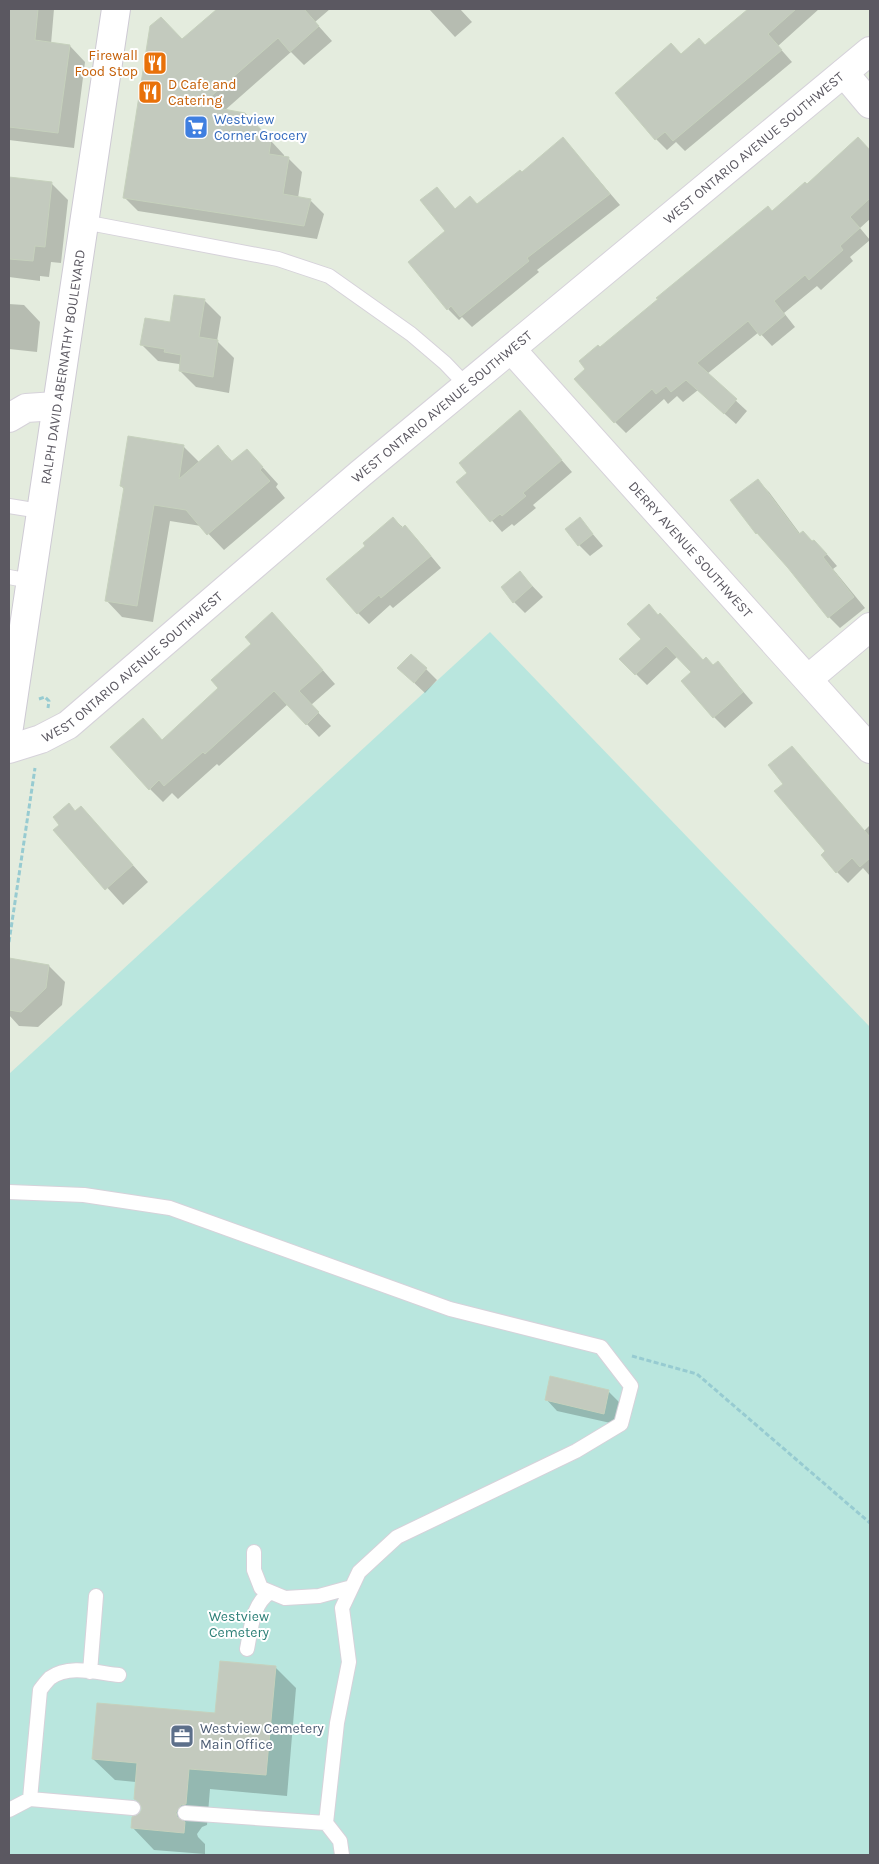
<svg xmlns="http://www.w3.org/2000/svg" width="879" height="1864" font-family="Karla,sans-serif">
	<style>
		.green { fill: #b9e6de }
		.shadow { fill: #0003 }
		.building { fill: #c3cabe; stroke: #c6d1bd }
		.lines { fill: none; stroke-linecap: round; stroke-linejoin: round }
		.lane-casing { stroke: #d6d2da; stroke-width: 16 }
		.street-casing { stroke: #d6d2da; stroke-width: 30 }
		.secondary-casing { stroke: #cecad4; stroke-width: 30 }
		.path { stroke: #97cbd1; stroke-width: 3; stroke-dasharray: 5 2.5; stroke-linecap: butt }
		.lane { stroke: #fff; stroke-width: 14 }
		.street { stroke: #fff; stroke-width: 28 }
		.secondary { stroke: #fff; stroke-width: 28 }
		.labels { text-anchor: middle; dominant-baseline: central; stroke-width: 4; stroke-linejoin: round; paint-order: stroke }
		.food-label { font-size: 14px; fill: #c56008; stroke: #fff; text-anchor: end }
		.shop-label { font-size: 14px; fill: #366cbe; stroke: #fff; text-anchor: start }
		.street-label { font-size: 14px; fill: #5b5861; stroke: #fff }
		.park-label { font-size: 14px; fill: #2e8178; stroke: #fff }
		.service-label { font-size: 14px; fill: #4e5e75; stroke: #fff; text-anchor: start }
	</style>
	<rect width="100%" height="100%" fill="#e4ecde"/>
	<path class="green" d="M 490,632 L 870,1027 L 870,1855 L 9,1855 L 9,1074 Z"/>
	<path class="shadow" d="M 9,9 L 54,9 L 51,44 L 70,46 L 85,62 L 74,148 L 9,140 Z
		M 219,9 L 330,9 L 315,22 L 332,41 L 304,65 L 291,52 L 224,111 L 259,128 L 284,155 L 284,157 L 288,158 L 302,172 L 298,198 L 310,200 L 324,214 L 317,239 L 138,211 L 124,197 L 182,40 Z
		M 429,9 L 460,9 L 472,22 L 455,37 Z
		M 750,9 L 819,9 L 778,46 L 792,62 L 685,151 L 676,142 L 667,150 L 656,139 L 682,55 L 705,47 Z
		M 858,138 L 870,151 L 870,219 L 860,228 L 870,240 L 850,257 L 853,261 L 821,290 L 817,286 L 784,313 L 795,327 L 772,346 L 759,332 L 707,374 L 747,411 L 736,424 L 698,390 L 683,402 L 677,396 L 668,404 L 664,399 L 626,433 L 615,422 L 587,369 L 600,349 L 807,185 Z
		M 573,150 L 620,205 L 537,270 L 539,272 L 472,327 L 462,317 L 459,320 L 448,309 L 446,232 L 437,188 L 456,210 L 478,205 L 522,173 Z
		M 9,179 L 52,184 L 68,200 L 61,263 L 51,262 L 49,277 L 40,276 L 40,281 L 9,277 Z
		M 205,301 L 221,317 L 217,341 L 234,358 L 229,393 L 196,387 L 180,371 L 181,367 L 179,364 L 158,361 L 142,345 Z
		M 9,304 L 24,305 L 40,322 L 37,352 L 9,349 Z
		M 520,412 L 572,472 L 533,505 L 536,508 L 514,526 L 512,524 L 502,532 L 458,482 L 469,473 Z
		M 183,446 L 199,462 L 218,447 L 233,462 L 247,450 L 278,484 L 276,487 L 285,498 L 224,550 L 201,526 L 170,521 L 153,622 L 122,617 L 106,600 L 125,490 L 121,486 Z
		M 758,481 L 769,492 L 801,535 L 825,552 L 837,566 L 833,569 L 865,608 L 840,628 L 829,617 L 789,567 L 757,533 Z
		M 393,519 L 416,538 L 441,568 L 393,608 L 390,605 L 369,624 L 358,613 Z
		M 580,519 L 603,546 L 590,556 L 579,545 Z
		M 520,573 L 543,597 L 525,613 L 514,602 Z
		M 629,624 L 728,674 L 753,703 L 725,728 L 714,717 L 693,672 L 678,656 L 647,685 L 636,674 L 642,639 Z
		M 285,627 L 335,684 L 311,705 L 331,726 L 319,737 L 288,704 L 219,766 L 217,764 L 178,799 L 172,793 L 163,802 L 150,789 L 163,741 Z
		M 426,669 L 437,680 L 425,693 L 410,679 Z
		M 81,807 L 148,882 L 123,905 L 55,830 Z
		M 870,825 L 870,876 L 863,868 L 848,883 L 837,872 L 864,831 Z
		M 10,960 L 49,966 L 65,982 L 62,1005 L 38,1027 L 19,1026 L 9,1015 Z
		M 551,1378 L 609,1392 L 620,1403 L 615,1424 L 557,1411 L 546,1399 Z
		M 275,1667 L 296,1688 L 287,1796 L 210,1789 L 207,1825 L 202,1827 L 197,1834 L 198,1837 L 205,1844 L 205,1854 L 154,1850 L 133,1828 L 143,1808 L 135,1799 L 136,1782 L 115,1780 L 93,1759 L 216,1715 Z"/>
	<path class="building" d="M 9,9 L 38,9 L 35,40 L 70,45 L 58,133 L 9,127 Z
		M 217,9 L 304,9 L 319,26 L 290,52 L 278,38 L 201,105 L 245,113 L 271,140 L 269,154 L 289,157 L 283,194 L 311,199 L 304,226 L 123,198 L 150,26 L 161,17 L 182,39 Z
		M 748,9 L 796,9 L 768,34 L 782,50 L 673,141 L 665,132 L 655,140 L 615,93 L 671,43 L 681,54 L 699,38 L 705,45 Z
		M 563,137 L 610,194 L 527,258 L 529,261 L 460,317 L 451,306 L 447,310 L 408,262 L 445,231 L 420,200 L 437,187 L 455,209 L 470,196 L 477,204 L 520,170 L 522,172 Z
		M 858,137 L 870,150 L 870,198 L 850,217 L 860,228 L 840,246 L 843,250 L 809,280 L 805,275 L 774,301 L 785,315 L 760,336 L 748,321 L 697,363 L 737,399 L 724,414 L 686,380 L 671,392 L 666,386 L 656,394 L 652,389 L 614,423 L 574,379 L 585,369 L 579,361 L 598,345 L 600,347 L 658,299 L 656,298 L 768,206 L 772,211 L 805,182 L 807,184 Z
		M 9,177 L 52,182 L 45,247 L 35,246 L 33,261 L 9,259 Z
		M 174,295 L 205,299 L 199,337 L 218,340 L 213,377 L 179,371 L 181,355 L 164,352 L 165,349 L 140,345 L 145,318 L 170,322 Z
		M 520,410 L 562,460 L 523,493 L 526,496 L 502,516 L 500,514 L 490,522 L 456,482 L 467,473 L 459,463 Z
		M 128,436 L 184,445 L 179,479 L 218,445 L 231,462 L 247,449 L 263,467 L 260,470 L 270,481 L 207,535 L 186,510 L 154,505 L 137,606 L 105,601 L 124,487 L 120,486 Z
		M 758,479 L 799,534 L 803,531 L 812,541 L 814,540 L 827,554 L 823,557 L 854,597 L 828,618 L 788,568 L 757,533 L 756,534 L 730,500 Z
		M 393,517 L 402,528 L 405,525 L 431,556 L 381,598 L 379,595 L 357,614 L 326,579 L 365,546 L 363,543 Z
		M 580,517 L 593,534 L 578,546 L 565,529 Z
		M 520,571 L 532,586 L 513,603 L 501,587 Z
		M 649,604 L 658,615 L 660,613 L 703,660 L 706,657 L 713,665 L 718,661 L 743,692 L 713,718 L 681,681 L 691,672 L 666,646 L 635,675 L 619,659 L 641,639 L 627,624 Z
		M 272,612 L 323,670 L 299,691 L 319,712 L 306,725 L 274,691 L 205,754 L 203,752 L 164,786 L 159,780 L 149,790 L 110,747 L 143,718 L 162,740 L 218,688 L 211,680 L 251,644 L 245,637 Z
		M 411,654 L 427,668 L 414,683 L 397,668 Z
		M 792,746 L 870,837 L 870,858 L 860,867 L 852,858 L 836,873 L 821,855 L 825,851 L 774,791 L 783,784 L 768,765 Z
		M 69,803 L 75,811 L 81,806 L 133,865 L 105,890 L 53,830 L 59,825 L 53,817 Z
		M 9,958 L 49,965 L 46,988 L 21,1012 L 9,1010 Z
		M 550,1376 L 609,1390 L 604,1414 L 545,1400 Z
		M 220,1661 L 276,1666 L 266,1775 L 189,1769 L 186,1804 L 181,1805 L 176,1812 L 177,1817 L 185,1822 L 184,1833 L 131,1828 L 132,1817 L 140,1813 L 142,1808 L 138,1801 L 134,1799 L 137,1763 L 92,1759 L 97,1703 L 215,1713 Z"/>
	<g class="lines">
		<g class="lane-casing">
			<path id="lane" d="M 84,222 L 278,259 L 329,276 L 411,334 L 445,363 L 467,386
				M 9,506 L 40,511
				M 9,577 L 30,581
				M 9,1192 L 84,1195 L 170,1208 L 450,1309 L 601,1347 L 631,1386 L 621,1424 L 576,1451 L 397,1537 L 359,1572 L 342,1608 L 349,1662 L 337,1723 L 326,1823
				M 254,1552 L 254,1570 L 261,1588 L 285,1598 L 319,1596 L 352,1587
				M 247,1649 C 251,1630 252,1603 271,1592
				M 90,1672 L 96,1596
				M 30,1799 L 40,1690 C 43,1686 47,1681 50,1678 C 69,1664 98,1673 119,1675
				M 9,1810 L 30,1799 L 133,1808
				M 185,1813 L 326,1823 L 340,1841 L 342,1855"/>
		</g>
		<g class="street-casing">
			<g id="street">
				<path d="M 844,73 L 870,104"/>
				<path id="s1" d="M 511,349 L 870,749"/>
				<path d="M 9,418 L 26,408 L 56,406"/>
				<path d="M 808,679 L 870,627"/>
				<path id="s2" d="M 9,749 L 41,739 L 68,725 L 360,474 L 870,51"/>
			</g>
		</g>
		<g class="secondary-casing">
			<g id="secondary">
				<path id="s3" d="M 9,727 L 116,9"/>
			</g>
		</g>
		<path class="path" d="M 39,699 L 45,697 L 49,701 L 48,708
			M 9,942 L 35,768
			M 632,1356 L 697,1374 L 870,1523"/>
		<use href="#lane" class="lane"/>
		<use href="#street" class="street"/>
		<use href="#secondary" class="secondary"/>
	</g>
	<defs>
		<g id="restaurant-square" transform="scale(1.25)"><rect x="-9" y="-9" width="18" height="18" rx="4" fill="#e8710a" stroke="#fff"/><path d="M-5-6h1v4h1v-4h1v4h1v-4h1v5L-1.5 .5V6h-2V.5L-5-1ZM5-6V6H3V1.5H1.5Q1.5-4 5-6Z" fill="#fff"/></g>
		<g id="supermarket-square" transform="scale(1.25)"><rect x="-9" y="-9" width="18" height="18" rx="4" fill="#3f7fe0" stroke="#fff"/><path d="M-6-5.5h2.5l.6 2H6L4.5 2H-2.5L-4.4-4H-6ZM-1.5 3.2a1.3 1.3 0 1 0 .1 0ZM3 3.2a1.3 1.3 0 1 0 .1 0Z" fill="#fff"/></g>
		<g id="office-square" transform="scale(1.25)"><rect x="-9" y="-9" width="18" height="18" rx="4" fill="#5c6f8a" stroke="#fff"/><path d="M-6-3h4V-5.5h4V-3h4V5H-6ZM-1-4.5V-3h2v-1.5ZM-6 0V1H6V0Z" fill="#fff"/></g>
	</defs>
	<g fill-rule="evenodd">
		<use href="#restaurant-square" x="155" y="63"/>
		<use href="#restaurant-square" x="150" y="92"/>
		<use href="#supermarket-square" x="196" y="127"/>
		<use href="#office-square" x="182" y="1736"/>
	</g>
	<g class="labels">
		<g class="food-label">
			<text x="138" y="55">Firewall<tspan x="138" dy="16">Food Stop</tspan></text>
			<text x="168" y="84" text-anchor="start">D Cafe and<tspan x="168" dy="16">Catering</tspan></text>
		</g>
		<g class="shop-label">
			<text x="214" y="119">Westview<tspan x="214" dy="16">Corner Grocery</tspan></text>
		</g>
		<g class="street-label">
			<text stroke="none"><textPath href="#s2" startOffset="960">WEST ONTARIO AVENUE SOUTHWEST</textPath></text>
			<text stroke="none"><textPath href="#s3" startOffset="364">RALPH DAVID ABERNATHY BOULEVARD</textPath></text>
			<text stroke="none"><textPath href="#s2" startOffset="555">WEST ONTARIO AVENUE SOUTHWEST</textPath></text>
			<text stroke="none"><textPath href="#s1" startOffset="269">DERRY AVENUE SOUTHWEST</textPath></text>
			<text stroke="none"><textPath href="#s2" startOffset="150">WEST ONTARIO AVENUE SOUTHWEST</textPath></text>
		</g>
		<g class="park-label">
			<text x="239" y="1616">Westview<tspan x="239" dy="16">Cemetery</tspan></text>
		</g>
		<g class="service-label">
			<text x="200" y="1728">Westview Cemetery<tspan x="200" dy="16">Main Office</tspan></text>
		</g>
	</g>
	<rect width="879" height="1864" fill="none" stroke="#5b5861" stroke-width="20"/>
</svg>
